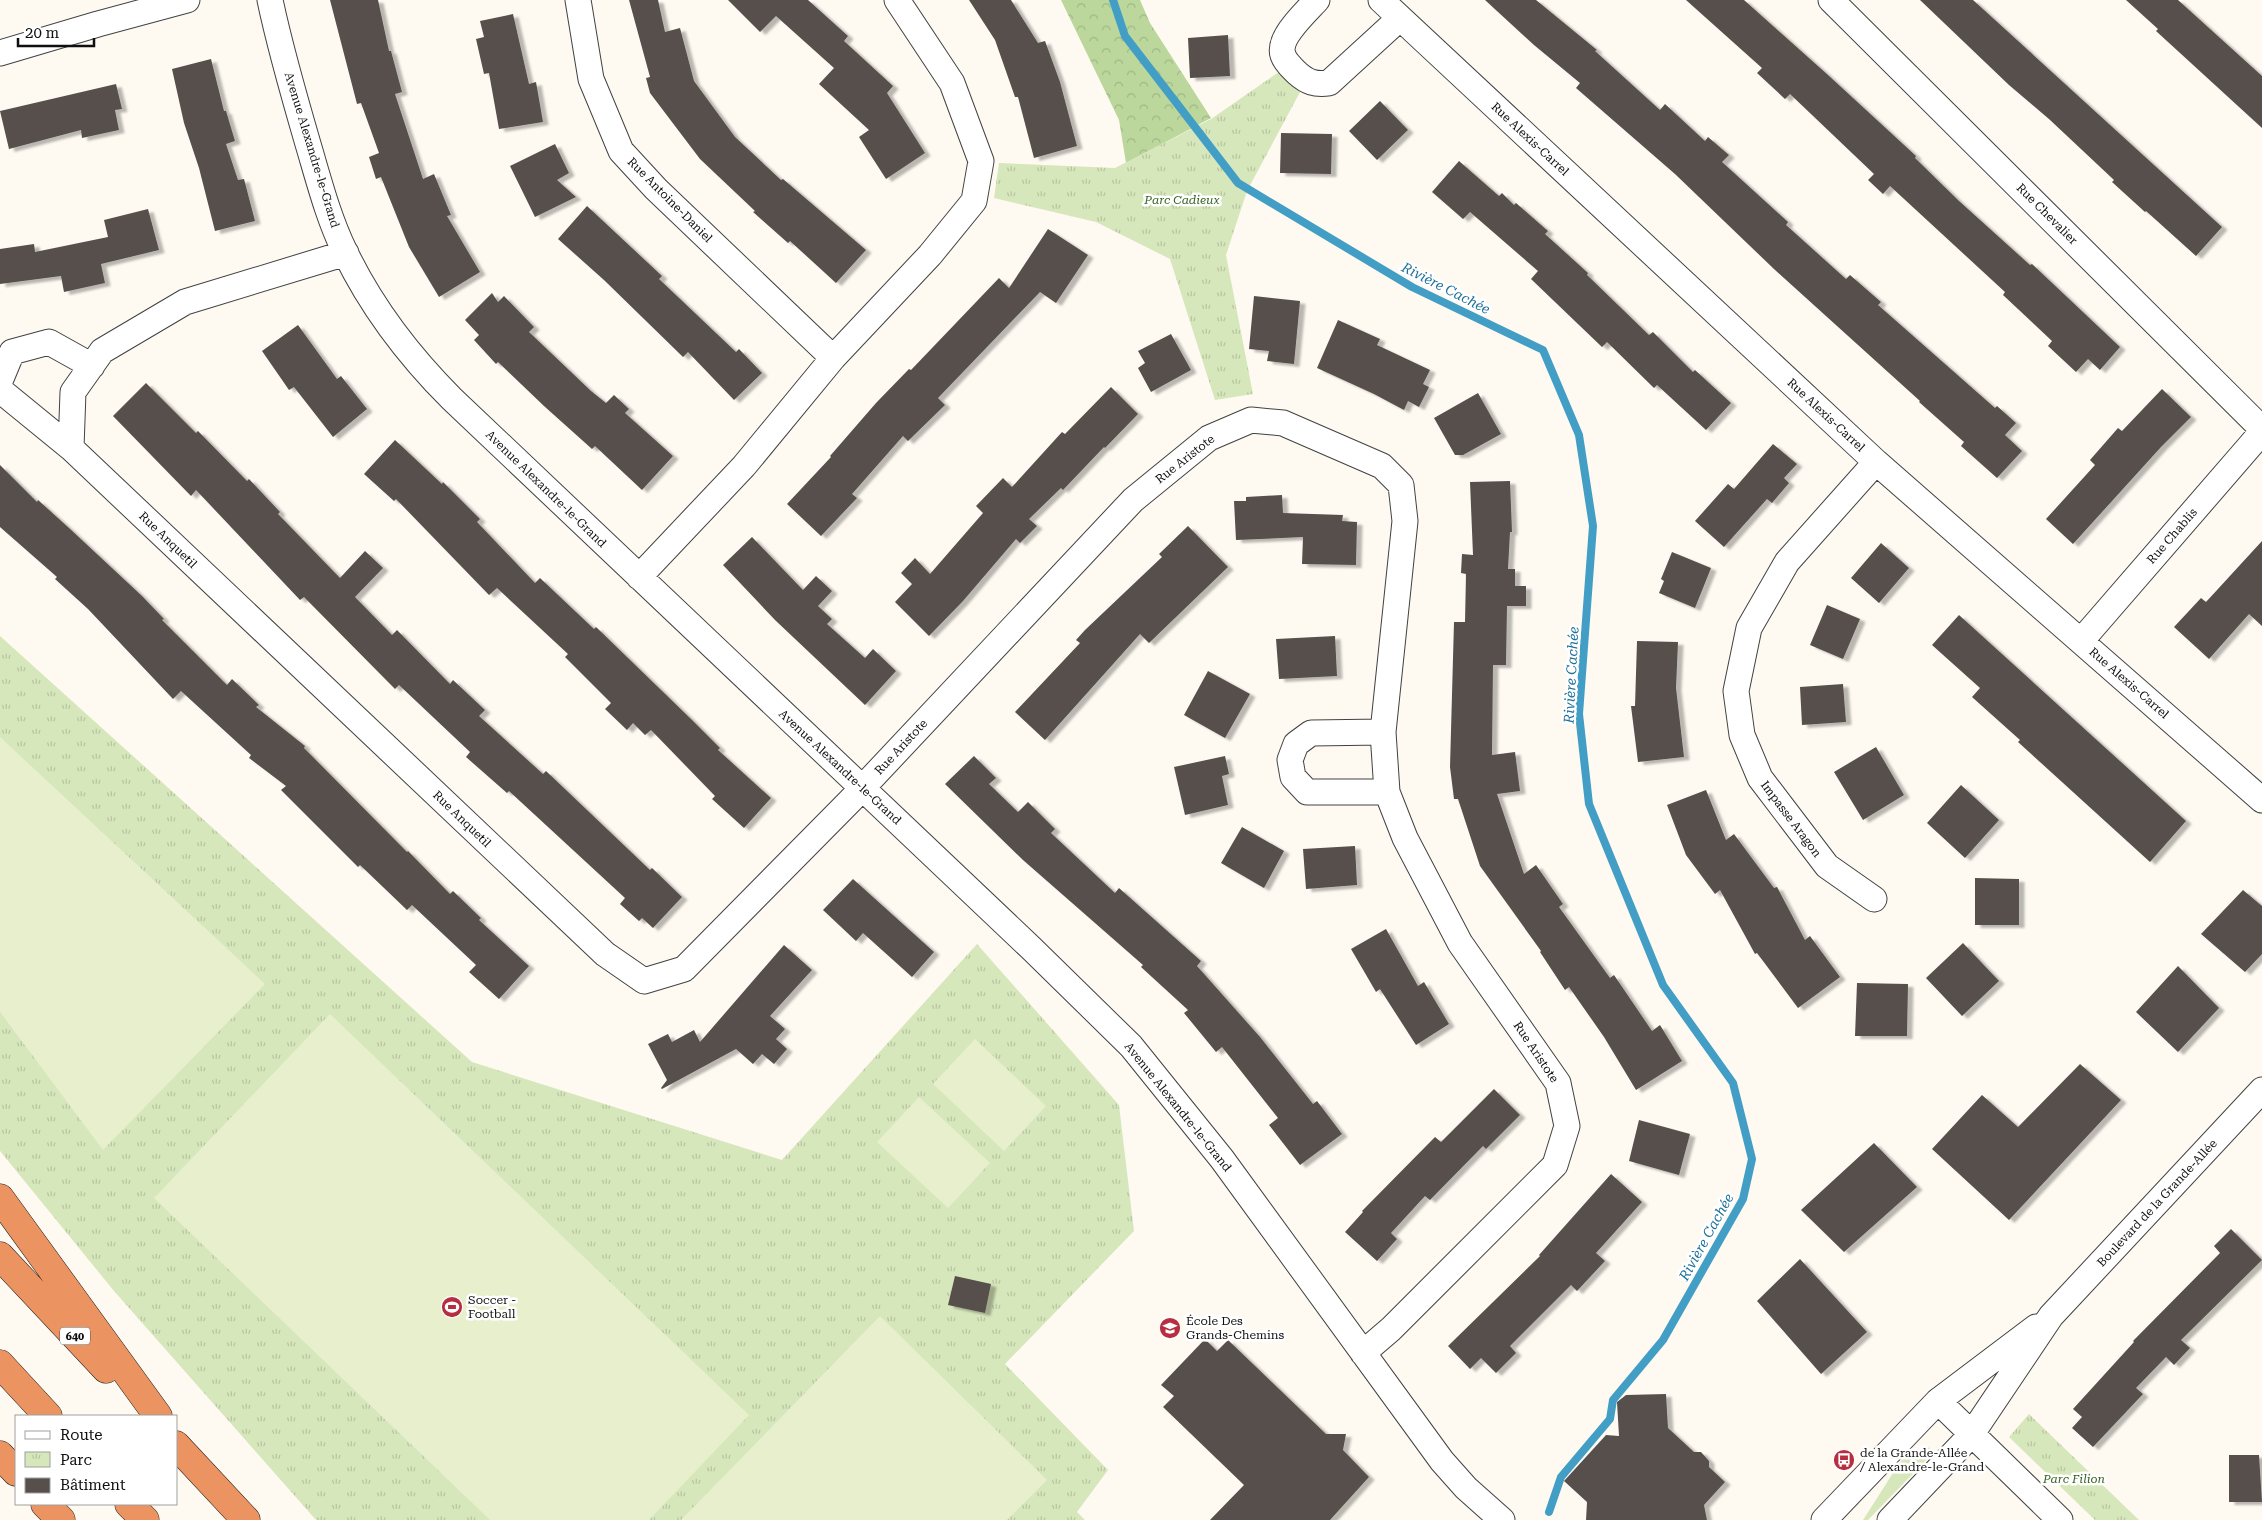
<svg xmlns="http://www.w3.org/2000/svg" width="2262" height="1520" font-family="'Roboto Serif',serif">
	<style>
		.grass { fill: #d7e7bc }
		.forest { fill: url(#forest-crowns) }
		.park { fill: url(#park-tufts) }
		.pitch { fill: #e7efcd }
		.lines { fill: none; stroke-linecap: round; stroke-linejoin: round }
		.stream { stroke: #439ec6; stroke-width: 8 }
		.building { fill: #574f4c; filter: url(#shadow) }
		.minor-casing { stroke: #424242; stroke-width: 27 }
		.highway-casing { stroke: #202020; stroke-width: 29 }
		.minor { stroke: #fff; stroke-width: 25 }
		.highway { stroke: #ec9461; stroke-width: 28 }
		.labels { text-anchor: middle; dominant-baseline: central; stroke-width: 5; stroke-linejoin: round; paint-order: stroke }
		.shield { fill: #fff; stroke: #575757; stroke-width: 1 }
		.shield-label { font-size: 11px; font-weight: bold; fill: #0f0f0f }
		.street-label { font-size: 12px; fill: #0f0f0f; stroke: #fff }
		.park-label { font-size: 12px; font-style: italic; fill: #366322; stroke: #fff }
		.poi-label { font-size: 12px; fill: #0f0f0f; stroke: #fff; text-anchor: start }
		.water-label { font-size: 14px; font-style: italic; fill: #1e709a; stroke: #fff }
	</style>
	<defs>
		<pattern id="forest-crowns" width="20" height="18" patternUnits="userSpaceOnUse" patternTransform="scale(1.25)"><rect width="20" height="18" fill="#bcd79c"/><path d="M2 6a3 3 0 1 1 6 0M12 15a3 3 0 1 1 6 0" fill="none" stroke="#a0b785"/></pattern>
		<pattern id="park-tufts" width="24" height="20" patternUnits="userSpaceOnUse" patternTransform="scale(1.25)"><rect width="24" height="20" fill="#d7e7bc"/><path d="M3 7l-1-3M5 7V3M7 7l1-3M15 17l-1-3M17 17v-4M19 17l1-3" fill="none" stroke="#b7c5a0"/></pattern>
		<filter id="shadow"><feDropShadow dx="5.5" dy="3" stdDeviation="1" flood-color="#0004"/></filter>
	</defs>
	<rect width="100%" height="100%" fill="#fefaf1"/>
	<path class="grass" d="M 1927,1447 L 1930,1448 L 1932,1451 L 1931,1455 L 1868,1520 L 1863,1520 L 1900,1462 L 1907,1455 Z"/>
	<path class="forest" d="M 1061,0 L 1140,0 L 1150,23 L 1211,118 L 1126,163 L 1119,120 Z"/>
	<path class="park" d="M 1283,69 L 1306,81 L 1247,191 L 1226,255 L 1253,394 L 1215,400 L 1170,259 L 1096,222 L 994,198 L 999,163 L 1115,168 L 1211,119 Z
		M 0,636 L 472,1062 L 782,1160 L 977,944 L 1119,1105 L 1134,1231 L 1005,1364 L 1108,1470 L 1077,1512 L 1085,1520 L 316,1520 L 114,1291 L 0,1151 Z
		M 2029,1414 L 2139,1520 L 2095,1520 L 2009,1437 Z"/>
	<path class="pitch" d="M 0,737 L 265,984 L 103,1150 L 0,1012 Z
		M 330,1014 L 749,1415 L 649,1520 L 490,1520 L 154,1198 Z
		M 975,1039 L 1046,1106 L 1004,1151 L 933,1084 Z
		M 919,1097 L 990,1163 L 948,1208 L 877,1142 Z
		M 880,1316 L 1047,1480 L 1007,1520 L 681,1520 Z"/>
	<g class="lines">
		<path class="stream" d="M 1113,0 L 1125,36 L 1238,183 L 1412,287 L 1543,350 L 1579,435 L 1593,526 L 1579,714 L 1589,804 L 1663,985 L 1733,1083 L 1752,1159 L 1743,1199 L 1663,1340 L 1613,1400 L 1610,1419 L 1561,1477 L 1549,1512"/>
	</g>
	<path class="building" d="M 330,0 L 378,0 L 389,51 L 391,51 L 402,92 L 395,94 L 423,179 L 434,174 L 451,215 L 447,216 L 480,272 L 439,297 L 409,247 L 381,177 L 376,179 L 369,157 L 379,153 L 361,103 L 357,104 Z
		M 629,0 L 658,0 L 665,32 L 680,28 L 694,81 L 735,137 L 781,180 L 783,179 L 866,250 L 836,283 L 790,241 L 788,243 L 753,212 L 755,211 L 700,159 L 650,93 L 646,78 L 650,77 Z
		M 728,0 L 808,0 L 848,36 L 844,41 L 893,86 L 887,93 L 925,153 L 886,179 L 859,137 L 869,130 L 819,84 L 834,68 L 776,16 L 760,32 Z
		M 969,0 L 1011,0 L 1038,43 L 1045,41 L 1060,82 L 1077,146 L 1034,158 L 1018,97 L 1015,97 L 995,40 Z
		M 1485,0 L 1536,0 L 1597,50 L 1595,51 L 1660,110 L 1665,104 L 1705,141 L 1708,137 L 1729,155 L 1722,162 L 1788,222 L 1786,225 L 1846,279 L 1850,275 L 1881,302 L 1878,305 L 1995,408 L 1997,406 L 2016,423 L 2005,435 L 2022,451 L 1997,478 L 1961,446 L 1964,442 L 1919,402 L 1920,401 L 1774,269 L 1675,174 L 1576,88 L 1580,83 L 1534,45 Z
		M 1686,0 L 1744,0 L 1828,75 L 1916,156 L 1915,158 L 1959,201 L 2030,265 L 2032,264 L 2120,347 L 2100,370 L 2088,359 L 2076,372 L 2048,346 L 2052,341 L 2003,295 L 2005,292 L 1890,186 L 1883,194 L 1868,180 L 1874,174 L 1790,94 L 1785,99 L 1757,73 L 1762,68 Z
		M 1920,0 L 1973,0 L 2222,227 L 2196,256 L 2146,211 L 2145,212 L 2112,182 L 2114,180 L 2049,119 L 2009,85 Z
		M 2126,0 L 2178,0 L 2262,76 L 2262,128 L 2156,31 L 2158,29 Z
		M 513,14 L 529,84 L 536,82 L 543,122 L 499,129 L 489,73 L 484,74 L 476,39 L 484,37 L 480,21 Z
		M 1228,35 L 1230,76 L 1190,78 L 1188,38 Z
		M 211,59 L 224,111 L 226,111 L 235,141 L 226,144 L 238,180 L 244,179 L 255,221 L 215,231 L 199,168 L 184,123 L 172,69 Z
		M 116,84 L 122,109 L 115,110 L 119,130 L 82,138 L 81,130 L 9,149 L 0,111 Z
		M 1380,101 L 1408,130 L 1377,160 L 1349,131 Z
		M 1281,133 L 1332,134 L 1331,174 L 1280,173 Z
		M 555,144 L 569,173 L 557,180 L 576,197 L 535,217 L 510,166 Z
		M 1459,161 L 1499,196 L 1502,193 L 1514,205 L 1516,203 L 1548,231 L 1545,234 L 1588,273 L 1587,275 L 1649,335 L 1653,332 L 1693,372 L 1695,370 L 1731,403 L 1706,430 L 1657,385 L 1654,388 L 1607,342 L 1602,347 L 1531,279 L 1538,271 L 1470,212 L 1463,219 L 1432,192 Z
		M 587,206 L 662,276 L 659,279 L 736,352 L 739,349 L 762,373 L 734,400 L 688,352 L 683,357 L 604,280 L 558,239 Z
		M 148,209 L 159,250 L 101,264 L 105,283 L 64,292 L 61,276 L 0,284 L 0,249 L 34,244 L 35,252 L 108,237 L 104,220 Z
		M 1048,229 L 1088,255 L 1056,303 L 1040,292 L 938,398 L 945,405 L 908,441 L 903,436 L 852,494 L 857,498 L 821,536 L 787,504 L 831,457 L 830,456 L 876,403 L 909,369 L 911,370 L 999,278 L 1009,288 Z
		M 492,293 L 498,302 L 504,296 L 534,327 L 529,332 L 591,391 L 606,403 L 614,395 L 629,409 L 625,413 L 673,456 L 642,490 L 595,446 L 592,449 L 544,406 L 498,362 L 496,364 L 474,340 L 479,335 L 465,320 Z
		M 1254,296 L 1300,301 L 1294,364 L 1267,361 L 1269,351 L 1249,349 Z
		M 1338,320 L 1380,339 L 1377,345 L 1430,370 L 1423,384 L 1429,387 L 1419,407 L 1408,401 L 1404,410 L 1374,394 L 1317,368 Z
		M 298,325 L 337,379 L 341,376 L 367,409 L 333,437 L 294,387 L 289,390 L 262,351 Z
		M 1171,334 L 1191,370 L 1151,392 L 1138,368 L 1145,363 L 1138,351 Z
		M 146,383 L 196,433 L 198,431 L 247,481 L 249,479 L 280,512 L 278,514 L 340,578 L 365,551 L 383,568 L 355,597 L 392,635 L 397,630 L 450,684 L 453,680 L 485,710 L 479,716 L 543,774 L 546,771 L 650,870 L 652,868 L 682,897 L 653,928 L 642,918 L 639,921 L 620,904 L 625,898 L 509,791 L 507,793 L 466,757 L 470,752 L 399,685 L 395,689 L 304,597 L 300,600 L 196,490 L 191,496 L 113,416 Z
		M 1111,387 L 1138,414 L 1105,448 L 1104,447 L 1063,490 L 1061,488 L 1029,519 L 1037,526 L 1020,543 L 1016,539 L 963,601 L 929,636 L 895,602 L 912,584 L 901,573 L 915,558 L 930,574 L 983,513 L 976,506 L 1003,478 L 1012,487 L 1062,432 L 1065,434 Z
		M 2162,389 L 2191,417 L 2161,447 L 2073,544 L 2046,519 L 2095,465 L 2090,460 L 2118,428 L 2122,431 Z
		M 1478,393 L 1501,434 L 1463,455 L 1455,455 L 1434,418 Z
		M 395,440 L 442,484 L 443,482 L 480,519 L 477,522 L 535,583 L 540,578 L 594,629 L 596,627 L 692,720 L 720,748 L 718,750 L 771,798 L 744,828 L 712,799 L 715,796 L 651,730 L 645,735 L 633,723 L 627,730 L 605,709 L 611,703 L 565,657 L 568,654 L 497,588 L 489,595 L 396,499 L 394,501 L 364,474 Z
		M 1773,444 L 1797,464 L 1784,478 L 1789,483 L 1772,503 L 1767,499 L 1724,547 L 1695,521 L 1728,484 L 1734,489 Z
		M 0,465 L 37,502 L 38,500 L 69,528 L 142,596 L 164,619 L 162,620 L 227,685 L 232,679 L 259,705 L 256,707 L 305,746 L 304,748 L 407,852 L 408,851 L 450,894 L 453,891 L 481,918 L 479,920 L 529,966 L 499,999 L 469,972 L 476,965 L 412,905 L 407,910 L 360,865 L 358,867 L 281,790 L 286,786 L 249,758 L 251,755 L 181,691 L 173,699 L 88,609 L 55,579 L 57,577 L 0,527 Z
		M 1510,481 L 1512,532 L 1510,532 L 1508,569 L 1515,569 L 1515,586 L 1526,586 L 1526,606 L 1507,606 L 1506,665 L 1493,665 L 1492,755 L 1515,752 L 1520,791 L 1497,794 L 1524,874 L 1536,865 L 1563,904 L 1559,907 L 1610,978 L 1614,975 L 1652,1031 L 1660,1025 L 1682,1061 L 1636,1090 L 1604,1037 L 1569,987 L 1565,990 L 1540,952 L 1541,951 L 1480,866 L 1458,799 L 1454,799 L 1450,767 L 1454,622 L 1465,622 L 1466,574 L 1461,573 L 1462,554 L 1473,555 L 1470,482 Z
		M 1282,495 L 1283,513 L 1343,515 L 1342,521 L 1357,522 L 1356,565 L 1302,564 L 1303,537 L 1236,540 L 1234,501 L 1246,501 L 1246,497 Z
		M 1188,526 L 1228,567 L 1149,643 L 1140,634 L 1045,740 L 1015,712 L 1080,643 L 1076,640 L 1085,630 L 1162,557 L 1159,554 Z
		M 752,537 L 803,590 L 816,576 L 832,591 L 818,606 L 832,619 L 827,624 L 865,658 L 873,649 L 896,671 L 865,705 L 775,620 L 723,565 Z
		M 2262,541 L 2262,626 L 2249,614 L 2209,659 L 2174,627 L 2201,598 L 2206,602 Z
		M 1881,543 L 1909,568 L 1879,603 L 1851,578 Z
		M 1672,552 L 1711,568 L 1695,608 L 1659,593 L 1664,581 L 1661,579 Z
		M 1827,605 L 1860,619 L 1843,659 L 1810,645 Z
		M 1959,615 L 2186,821 L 2150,862 L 2018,742 L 2020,740 L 1972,697 L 1980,688 L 1932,645 Z
		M 1335,636 L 1337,676 L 1279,679 L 1276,639 Z
		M 1637,641 L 1678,642 L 1676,688 L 1684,757 L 1638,762 L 1631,706 L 1635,706 Z
		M 1208,671 L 1250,694 L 1225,738 L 1184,715 Z
		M 1843,684 L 1846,722 L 1802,725 L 1800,687 Z
		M 1876,747 L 1904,795 L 1863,820 L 1834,772 Z
		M 974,756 L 996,778 L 989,784 L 1018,812 L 1028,802 L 1055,829 L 1051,833 L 1115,893 L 1119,888 L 1201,961 L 1197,966 L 1260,1037 L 1313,1104 L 1317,1101 L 1342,1134 L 1300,1165 L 1269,1125 L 1278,1118 L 1222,1047 L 1216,1052 L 1184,1013 L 1188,1010 L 1141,967 L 1143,965 L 1023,860 L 945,784 Z
		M 1225,756 L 1229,774 L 1222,776 L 1228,805 L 1185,815 L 1174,767 Z
		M 1961,785 L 1999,820 L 1965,858 L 1927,823 Z
		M 1706,790 L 1726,840 L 1734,834 L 1774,888 L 1777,887 L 1805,940 L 1810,936 L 1840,977 L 1798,1008 L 1757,953 L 1755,954 L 1720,890 L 1715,894 L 1686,855 L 1667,805 Z
		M 1242,827 L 1284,851 L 1264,888 L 1221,863 Z
		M 1355,846 L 1357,885 L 1306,889 L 1303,849 Z
		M 1975,878 L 2019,879 L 2019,925 L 1975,925 Z
		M 853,879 L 934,952 L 912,977 L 863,933 L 856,941 L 823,910 Z
		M 2243,890 L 2262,906 L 2262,954 L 2245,972 L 2201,934 Z
		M 1386,929 L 1418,986 L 1424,982 L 1449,1024 L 1416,1045 L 1380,989 L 1376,992 L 1351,949 Z
		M 1963,943 L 1999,981 L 1962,1016 L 1926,978 Z
		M 784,945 L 812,970 L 770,1016 L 785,1029 L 776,1039 L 787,1049 L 774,1064 L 762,1054 L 753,1064 L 736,1049 L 662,1089 L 661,1088 L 667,1080 L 648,1044 L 668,1034 L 672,1042 L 694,1030 L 700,1042 Z
		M 2178,966 L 2219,1008 L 2178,1052 L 2136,1012 Z
		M 1857,983 L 1908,984 L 1907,1036 L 1855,1036 Z
		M 2080,1064 L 2121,1100 L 2009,1220 L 1932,1149 L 1982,1095 L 2018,1127 Z
		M 1494,1089 L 1520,1115 L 1486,1149 L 1483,1146 L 1430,1200 L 1425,1196 L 1391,1233 L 1397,1239 L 1377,1261 L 1345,1232 L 1363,1212 L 1362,1211 L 1435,1137 L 1441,1142 Z
		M 1639,1120 L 1690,1134 L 1679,1175 L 1629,1161 Z
		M 1874,1143 L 1917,1187 L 1844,1252 L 1801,1210 Z
		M 1611,1174 L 1642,1202 L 1596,1253 L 1605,1261 L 1577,1291 L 1571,1285 L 1510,1346 L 1516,1353 L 1496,1373 L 1481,1358 L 1470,1369 L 1448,1346 L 1540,1256 L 1539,1255 Z
		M 2231,1229 L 2262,1260 L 2181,1340 L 2190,1348 L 2174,1365 L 2166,1357 L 2136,1388 L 2143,1394 L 2093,1447 L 2072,1428 L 2082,1417 L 2073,1409 L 2134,1342 L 2133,1341 L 2220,1253 L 2214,1246 Z
		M 1800,1259 L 1867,1332 L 1821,1374 L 1757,1301 Z
		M 955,1276 L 991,1284 L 985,1313 L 948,1305 Z
		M 1205,1339 L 1217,1351 L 1228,1340 L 1326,1434 L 1346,1434 L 1343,1450 L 1369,1477 L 1330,1520 L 1210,1520 L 1244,1485 L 1163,1407 L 1174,1396 L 1161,1385 Z
		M 1666,1394 L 1668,1428 L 1694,1452 L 1701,1452 L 1709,1461 L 1709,1467 L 1725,1482 L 1704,1505 L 1707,1520 L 1586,1520 L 1587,1502 L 1564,1481 L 1606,1435 L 1619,1436 L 1617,1402 L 1626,1395 Z
		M 2229,1455 L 2259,1455 L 2262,1502 L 2229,1502 Z"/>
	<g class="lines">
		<g class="minor-casing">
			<path id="minor" d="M 270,0 C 280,48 294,96 308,144 C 319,181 328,217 345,252 C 372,308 408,355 452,399 L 1031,948 L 1131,1046 L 1222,1159 L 1442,1461 L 1466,1488 L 1502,1520
				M 578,0 L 591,79 L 621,151 L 656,189 L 833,358
				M 1317,0 C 1307,11 1277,38 1283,55 C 1285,62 1292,68 1297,73 C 1307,82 1315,85 1329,83 L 1400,18
				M 1381,0 L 1876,462 L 2262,800
				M 1831,0 L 2262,429
				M 0,53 L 98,24 L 187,0
				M 346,253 L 185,302 L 102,351 L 73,392 L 71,448 L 605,954 L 644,981 L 684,969 L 851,800 L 1133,500 L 1209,438 L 1251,420 L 1283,423 L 1382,466 L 1401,485 L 1405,521 L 1383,732 L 1387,792 L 1405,838 L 1460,943 L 1558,1083 L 1567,1126 L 1555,1165 L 1391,1329 L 1363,1353
				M 0,381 L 12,352 L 49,342 L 92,366
				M 0,390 L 71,448
				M 639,577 L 744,466 L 833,358 L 930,255 L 974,201 L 981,161 L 952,83 L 897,0
				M 2081,641 L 2262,432
				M 1383,732 L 1311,733 L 1296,744 L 1290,760 L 1293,777 L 1307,792 L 1387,792
				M 1874,899 L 1827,866 L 1760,778 L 1742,735 L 1736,691 L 1749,628 L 1787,562 L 1876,462
				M 1938,1401 L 2060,1520
				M 1824,1520 L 1938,1401 L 2036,1327
				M 1890,1520 L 1971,1435 L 2051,1316 L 2262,1090"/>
		</g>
		<g class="highway-casing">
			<path id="highway" d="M 0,1198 L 158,1416
				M 0,1256 L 106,1369
				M 0,1364 L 48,1416
				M 176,1445 L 246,1520
				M 0,1455 L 16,1472
				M 45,1504 L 61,1520
				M 129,1504 L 145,1520"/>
		</g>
		<use href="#minor" class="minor"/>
		<use href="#highway" class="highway"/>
	</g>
	<defs>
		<g id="stadium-disc" transform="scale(1.125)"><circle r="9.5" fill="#b82e41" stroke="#fff"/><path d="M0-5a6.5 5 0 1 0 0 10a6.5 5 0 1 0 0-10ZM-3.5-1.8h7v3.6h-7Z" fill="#fff"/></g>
		<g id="school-disc" transform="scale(1.125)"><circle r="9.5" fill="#b82e41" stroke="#fff"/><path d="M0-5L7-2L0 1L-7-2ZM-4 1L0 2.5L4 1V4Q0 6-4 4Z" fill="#fff"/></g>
		<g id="bus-disc" transform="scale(1.125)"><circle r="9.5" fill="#b82e41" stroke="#fff"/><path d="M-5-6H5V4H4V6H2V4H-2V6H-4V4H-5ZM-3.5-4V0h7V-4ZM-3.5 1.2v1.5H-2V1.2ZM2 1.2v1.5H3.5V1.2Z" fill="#fff"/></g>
	</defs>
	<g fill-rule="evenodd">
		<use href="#stadium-disc" x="452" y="1307"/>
		<use href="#school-disc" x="1170" y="1328"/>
		<use href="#bus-disc" x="1844" y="1460"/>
	</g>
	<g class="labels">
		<rect class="shield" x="60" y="1327.5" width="30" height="17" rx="4"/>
		<g class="shield-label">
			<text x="75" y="1336">640</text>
		</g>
		<g class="street-label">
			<text transform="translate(1530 139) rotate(43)">Rue Alexis-Carrel</text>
			<text transform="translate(312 150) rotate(73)">Avenue Alexandre-le-Grand</text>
			<text transform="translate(670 200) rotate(45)">Rue Antoine-Daniel</text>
			<text transform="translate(2047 214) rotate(45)">Rue Chevalier</text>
			<text transform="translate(1826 415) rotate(43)">Rue Alexis-Carrel</text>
			<text transform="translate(1185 459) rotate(-38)">Rue Aristote</text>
			<text transform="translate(546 489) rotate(44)">Avenue Alexandre-le-Grand</text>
			<text transform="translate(2172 536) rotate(-49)">Rue Chablis</text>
			<text transform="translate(168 540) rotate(44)">Rue Anquetil</text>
			<text transform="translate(2129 683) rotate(41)">Rue Alexis-Carrel</text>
			<text transform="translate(901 747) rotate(-47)">Rue Aristote</text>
			<text transform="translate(840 767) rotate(43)">Avenue Alexandre-le-Grand</text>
			<text transform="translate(462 819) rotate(44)">Rue Anquetil</text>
			<text transform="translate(1791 819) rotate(53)">Impasse Aragon</text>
			<text transform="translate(1536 1052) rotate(56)">Rue Aristote</text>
			<text transform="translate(1178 1107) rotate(51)">Avenue Alexandre-le-Grand</text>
			<text transform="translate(2157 1203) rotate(-47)">Boulevard de la Grande-Allée</text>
		</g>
		<g class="park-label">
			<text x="1182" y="200">Parc Cadieux</text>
			<text x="2074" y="1479">Parc Filion</text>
		</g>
		<g class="poi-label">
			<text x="468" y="1300">Soccer -<tspan x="468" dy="14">Football</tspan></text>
			<text x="1186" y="1321">École Des<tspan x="1186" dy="14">Grands-Chemins</tspan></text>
			<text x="1860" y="1453">de la Grande-Allée<tspan x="1860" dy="14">/ Alexandre-le-Grand</tspan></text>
		</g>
		<g class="water-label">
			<text transform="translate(1446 288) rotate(27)">Rivière Cachée</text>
			<text transform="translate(1571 675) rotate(-87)">Rivière Cachée</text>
			<text transform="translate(1706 1237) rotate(-61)">Rivière Cachée</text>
		</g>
	</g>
	<rect x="15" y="1415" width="162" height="90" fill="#ffffff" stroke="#9f9f9f"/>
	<rect x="25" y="1431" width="25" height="8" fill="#ffffff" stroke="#9f9f9f"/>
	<text x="60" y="1440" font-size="15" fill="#0f0f0f">Route</text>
	<rect x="25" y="1452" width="25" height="15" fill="url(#park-tufts)" stroke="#9f9f9f"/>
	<text x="60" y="1465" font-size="15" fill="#0f0f0f">Parc</text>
	<rect x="25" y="1478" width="25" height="15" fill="#574f4c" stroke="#9f9f9f"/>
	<text x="60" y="1490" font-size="15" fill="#0f0f0f">Bâtiment</text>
	<path d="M18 38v8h76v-8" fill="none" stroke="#0f0f0f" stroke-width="2.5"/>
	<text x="25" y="38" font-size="15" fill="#0f0f0f" stroke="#ffffff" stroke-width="4" paint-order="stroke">20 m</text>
</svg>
